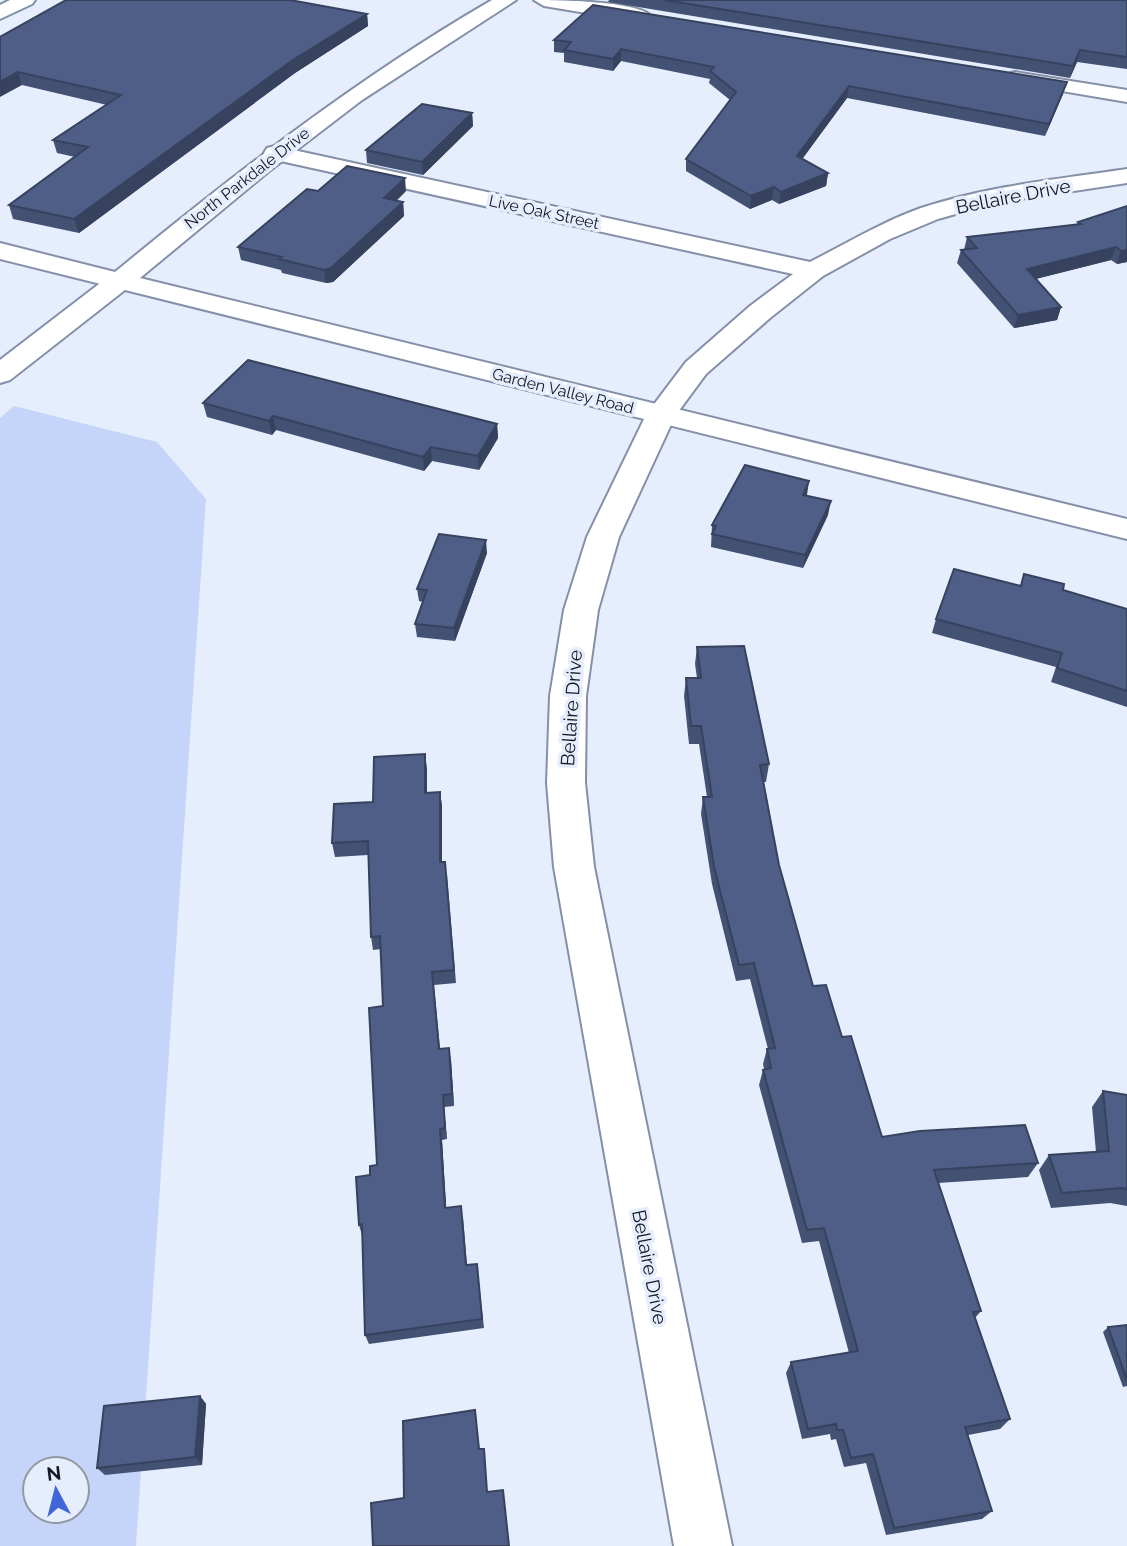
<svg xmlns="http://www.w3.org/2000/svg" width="1127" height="1546" font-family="Raleway,sans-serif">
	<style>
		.green { fill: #c5d5f9; fill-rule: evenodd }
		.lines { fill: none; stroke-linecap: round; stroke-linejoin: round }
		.street-casing { stroke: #848fa8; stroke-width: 4 }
		.secondary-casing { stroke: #848fa8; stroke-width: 4 }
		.street { fill: #fff; fill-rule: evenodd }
		.secondary { fill: #fff; fill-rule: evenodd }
		.wall { fill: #435173 }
		.shaded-wall { fill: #37425e }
		.building { fill: #4e5e86; stroke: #37425e; stroke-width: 2 }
		.labels { text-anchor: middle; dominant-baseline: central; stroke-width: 7; stroke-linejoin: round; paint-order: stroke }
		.far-street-label { font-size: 16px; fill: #141821; stroke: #e6eefe }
		.street-label { font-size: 19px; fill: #141821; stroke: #e6eefe }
	</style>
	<rect width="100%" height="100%" fill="#e6eefe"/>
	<path class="green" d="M 14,406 L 157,442 L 206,499 L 136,1546 L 0,1546 L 0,418 ZM 35,1469 L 77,1469 L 77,1511 L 35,1511 Z"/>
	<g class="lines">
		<g class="street-casing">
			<path id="street" d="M 10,0 L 35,0 L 32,4 L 0,19 L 0,5 Z
				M 534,0 C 556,0 639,1 651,16 L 641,22 L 544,6 Z
				M 1015,72 L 1127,90 L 1127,102 L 1008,82 L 1004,78 L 1008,74 Z
				M 275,146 L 810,262 C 847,243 882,222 921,208 C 988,186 1058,179 1127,169 L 1127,183 L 994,203 L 938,219 L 890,239 L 823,276 L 770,318 L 706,374 L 675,416 L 619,537 L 598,610 L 586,696 L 585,783 L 594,867 L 732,1546 L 674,1546 L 554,867 L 547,783 L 550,696 L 564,610 L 587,537 L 646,415 L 686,362 L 750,306 L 793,274 L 267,158 L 264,153 L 267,148 Z
				M 121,272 L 130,274 L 134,280 L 130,286 L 10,380 L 0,383 L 0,360 L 112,274 Z"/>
		</g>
		<g class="secondary-casing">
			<path id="secondary" d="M 492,0 L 516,0 L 362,100 L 268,172 L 140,278 L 1127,519 L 1127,539 L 0,259 L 0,243 L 115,272 C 236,173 357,78 492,0 Z"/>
		</g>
		<use href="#street" class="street"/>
		<use href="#secondary" class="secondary"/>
	</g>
	<path class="wall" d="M 609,0 L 1127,0 L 1127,69 L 1077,62 L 1070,78 L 608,2 Z
		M 367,14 L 368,26 L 295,73 L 79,233 L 13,219 L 9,205 L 75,157 L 57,153 L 53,140 L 107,105 L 22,85 L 0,37 Z
		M 554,40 L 1063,94 L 1045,136 L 847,98 L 802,159 L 828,173 L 826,186 L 779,204 L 772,200 L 750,209 L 686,171 L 686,159 L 730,100 L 709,83 L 710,79 L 621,61 L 613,71 L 564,62 L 564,53 L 554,52 Z
		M 472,113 L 473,126 L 423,175 L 367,163 L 366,150 Z
		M 318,191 L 406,191 L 396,201 L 403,202 L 404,216 L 333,282 L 326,283 L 282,273 L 281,270 L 241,260 L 238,247 Z
		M 1127,206 L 1127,262 L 1117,264 L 1111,260 L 1036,279 L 1061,307 L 1057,320 L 1014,328 L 957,263 L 961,250 L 964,250 L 967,237 L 1077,224 L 1078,222 Z
		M 203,403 L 497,424 L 498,438 L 479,470 L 432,461 L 424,471 L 276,430 L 272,435 L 207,417 Z
		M 806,495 L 828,515 L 803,568 L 711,547 L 712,525 Z
		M 487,553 L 455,641 L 417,637 L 415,624 L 423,602 L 419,601 L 417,589 Z
		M 1024,574 L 1063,590 L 1127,609 L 1127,707 L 1051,682 L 1056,667 L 932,633 L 936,619 L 1020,586 Z
		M 697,647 L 769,764 L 766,782 L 764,782 L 779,865 L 813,986 L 842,1037 L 882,1137 L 1038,1163 L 1028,1177 L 938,1183 L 981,1311 L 975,1318 L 1010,1419 L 1000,1429 L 968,1435 L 992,1511 L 982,1519 L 886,1535 L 866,1463 L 844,1467 L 836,1439 L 831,1440 L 830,1434 L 802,1439 L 786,1373 L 791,1362 L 849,1353 L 819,1241 L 802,1243 L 759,1085 L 763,1070 L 764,1069 L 763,1064 L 767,1049 L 768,1049 L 750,979 L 736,981 L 712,884 L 701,814 L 703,797 L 707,797 L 699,744 L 689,744 L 684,696 L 686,678 L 697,678 L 695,664 Z
		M 427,768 L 427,793 L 440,792 L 442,806 L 442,862 L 447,875 L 456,983 L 434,985 L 440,1048 L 451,1060 L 454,1106 L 444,1107 L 447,1139 L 442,1140 L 446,1208 L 463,1217 L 467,1265 L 477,1264 L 484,1328 L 369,1344 L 365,1335 L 362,1235 L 359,1225 L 370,1175 L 377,1165 L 383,1006 L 381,949 L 373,950 L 371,937 L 368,855 L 335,857 L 332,843 L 373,802 Z
		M 1103,1091 L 1127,1095 L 1127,1206 L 1110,1203 L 1051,1208 L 1039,1170 L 1049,1155 L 1096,1152 L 1092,1107 Z
		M 1127,1325 L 1127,1386 L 1123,1387 L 1103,1332 L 1108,1327 Z
		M 200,1396 L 206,1404 L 202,1465 L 105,1475 L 97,1468 Z"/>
	<path class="shaded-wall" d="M 367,14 L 368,26 L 295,73 L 79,233 L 74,219 L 293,60 Z
		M 621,49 L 621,61 L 613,71 L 613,59 Z
		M 1080,50 L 1077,62 L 1070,78 L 1073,66 Z
		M 18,72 L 22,85 L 0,97 L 0,82 Z
		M 1067,82 L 1063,94 L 1045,136 L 1049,124 Z
		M 849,86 L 847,98 L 795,169 L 797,156 Z
		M 472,113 L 473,126 L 423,175 L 422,162 Z
		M 828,173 L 826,186 L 779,204 L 781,192 Z
		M 405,178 L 406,191 L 385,212 L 384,198 Z
		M 774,187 L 772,200 L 750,209 L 751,196 Z
		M 403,202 L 404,216 L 333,282 L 326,283 L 324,270 Z
		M 1116,247 L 1111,260 L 1023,282 L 1027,269 Z
		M 1127,250 L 1127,262 L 1117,264 L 1121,251 Z
		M 1061,307 L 1057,320 L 1014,328 L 1018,315 Z
		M 273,416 L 276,430 L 272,435 L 269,421 Z
		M 497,424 L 498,438 L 479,470 L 478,456 Z
		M 431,447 L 432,461 L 424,471 L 423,457 Z
		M 809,481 L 807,495 L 801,508 L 803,495 Z
		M 831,501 L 828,515 L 803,568 L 805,555 Z
		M 486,540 L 487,553 L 455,641 L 454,628 Z
		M 425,754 L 427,768 L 427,807 L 425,793 Z
		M 440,792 L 442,806 L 442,876 L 440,862 Z
		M 449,1048 L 451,1060 L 454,1106 L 452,1094 Z
		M 443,1095 L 444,1107 L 447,1139 L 445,1128 Z
		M 440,1129 L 442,1140 L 447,1219 L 445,1208 Z
		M 200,1396 L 206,1404 L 202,1465 L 195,1457 Z"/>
	<path class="building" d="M 66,0 L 290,0 L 367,14 L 293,60 L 74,219 L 9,205 L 88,147 L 53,140 L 121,95 L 18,72 L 0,82 L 0,37 Z
		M 664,0 L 1127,0 L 1127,57 L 1080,50 L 1073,66 Z
		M 593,5 L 1067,82 L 1049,124 L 849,86 L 797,156 L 828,173 L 781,192 L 774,187 L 751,196 L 686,159 L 736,92 L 710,71 L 714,67 L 621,49 L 613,59 L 564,50 L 571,42 L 554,40 Z
		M 422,104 L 472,113 L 422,162 L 366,150 Z
		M 347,166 L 405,178 L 384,198 L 403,202 L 331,268 L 324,270 L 279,259 L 282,257 L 238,247 L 307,189 L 318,191 Z
		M 1127,206 L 1127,250 L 1121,251 L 1116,247 L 1027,269 L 1061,307 L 1018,315 L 961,250 L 977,248 L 967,237 L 1081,224 L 1078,222 Z
		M 248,360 L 497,424 L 478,456 L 431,447 L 423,457 L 273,416 L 269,421 L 203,403 Z
		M 745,465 L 809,481 L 803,495 L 831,501 L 805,555 L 712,534 L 716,526 L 712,525 Z
		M 439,534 L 486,540 L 454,628 L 415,624 L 427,590 L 417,589 Z
		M 954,569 L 1021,586 L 1024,574 L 1064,584 L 1063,590 L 1127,609 L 1127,691 L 1057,668 L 1062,653 L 936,619 Z
		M 744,646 L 769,764 L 760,765 L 779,865 L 813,986 L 826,985 L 842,1037 L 851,1036 L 882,1137 L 920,1131 L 1025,1125 L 1038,1163 L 934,1170 L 981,1311 L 973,1312 L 1010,1419 L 965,1427 L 992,1511 L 894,1528 L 873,1454 L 851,1458 L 843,1430 L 837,1430 L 836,1424 L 808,1429 L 791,1362 L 858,1351 L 824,1228 L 807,1230 L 763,1070 L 771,1068 L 767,1049 L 775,1048 L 754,963 L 739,965 L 714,867 L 703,797 L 712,797 L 701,726 L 691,726 L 686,678 L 701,678 L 697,647 Z
		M 425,754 L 425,793 L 440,792 L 440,862 L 445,862 L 454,970 L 432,972 L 439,1049 L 449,1048 L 452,1094 L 443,1095 L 445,1128 L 440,1129 L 445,1208 L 461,1206 L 466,1265 L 477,1264 L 482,1319 L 365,1335 L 362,1224 L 359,1225 L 356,1177 L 370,1175 L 370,1166 L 377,1165 L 369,1008 L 383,1006 L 380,936 L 371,937 L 368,841 L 332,843 L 334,804 L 373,802 L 374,757 Z
		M 1103,1091 L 1127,1095 L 1127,1189 L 1122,1188 L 1062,1193 L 1049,1155 L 1109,1151 Z
		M 1127,1325 L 1127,1380 L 1108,1327 Z
		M 200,1396 L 195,1457 L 97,1468 L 104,1406 Z
		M 475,1410 L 479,1449 L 484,1449 L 487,1492 L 503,1490 L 509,1546 L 373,1546 L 371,1503 L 404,1498 L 403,1421 Z"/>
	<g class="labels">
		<g class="far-street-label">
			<text transform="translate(247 178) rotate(-38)">North Parkdale Drive</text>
			<text transform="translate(544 212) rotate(12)">Live Oak Street</text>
			<text transform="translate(563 391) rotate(14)">Garden Valley Road</text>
		</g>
		<g class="street-label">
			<text transform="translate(1013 196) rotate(-11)">Bellaire Drive</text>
			<text transform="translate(571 708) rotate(-86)">Bellaire Drive</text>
			<text transform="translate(650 1267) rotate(79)">Bellaire Drive</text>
		</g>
	</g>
	<g transform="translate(56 1490) rotate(353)"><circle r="33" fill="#e6eefe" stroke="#9298a6" stroke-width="2"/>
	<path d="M0-5L12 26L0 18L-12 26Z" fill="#4066d8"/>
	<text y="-10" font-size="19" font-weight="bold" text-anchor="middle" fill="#141821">N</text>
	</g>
</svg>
